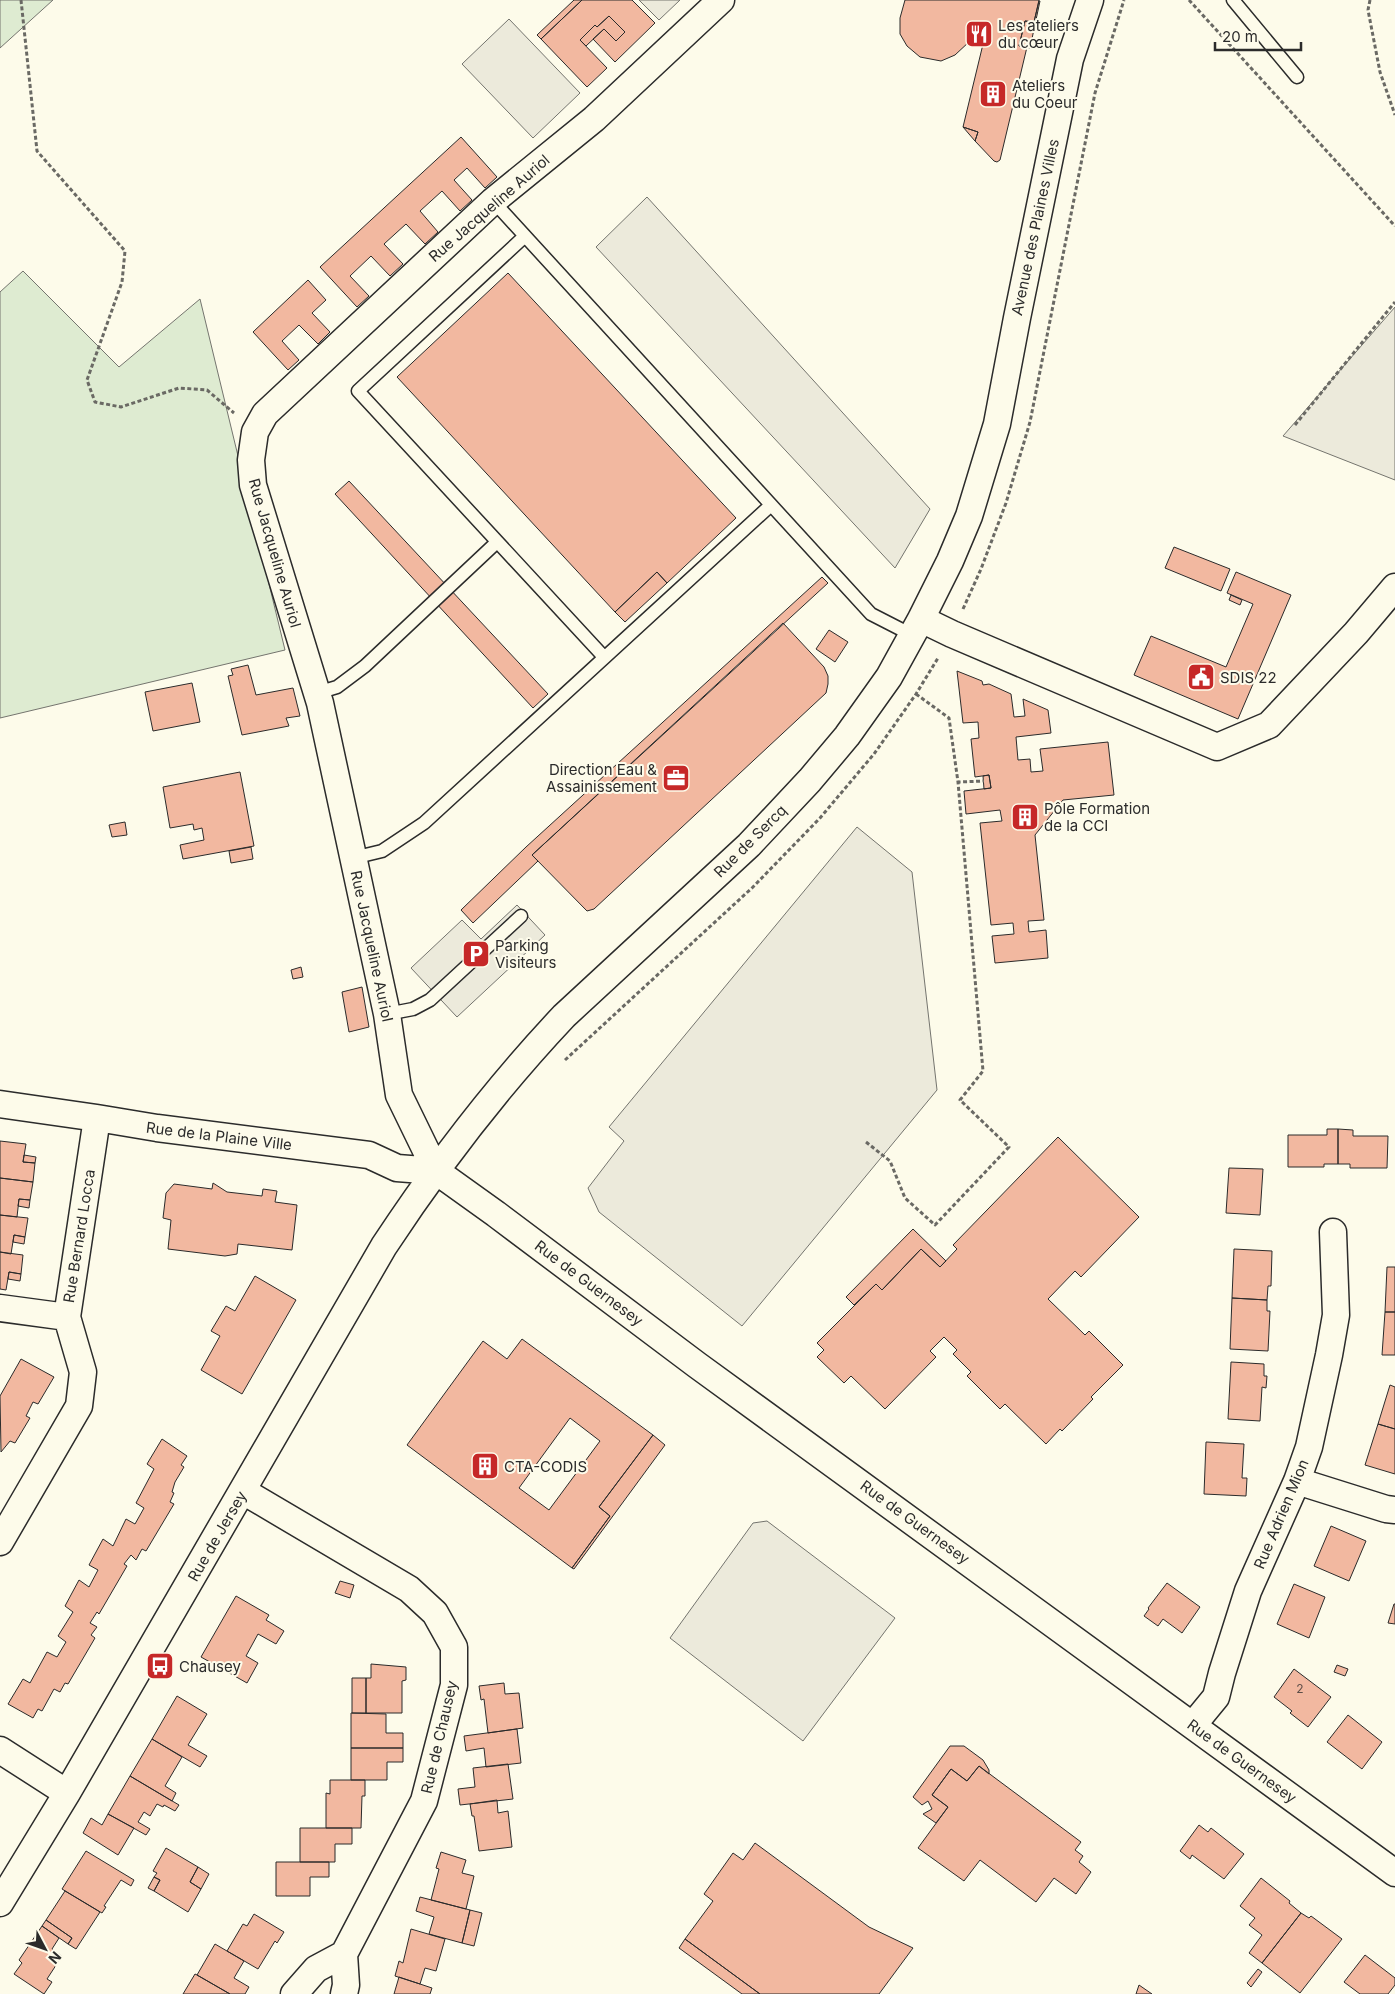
<svg xmlns="http://www.w3.org/2000/svg" width="1395" height="1994" font-family="Inter,sans-serif">
	<style>
		.green { fill: #deebd1; stroke: #74746e }
		.parking { fill: #eceadb; stroke: #74746e }
		.building { fill: #f2b8a0; stroke: #2b2b2b; fill-rule: evenodd }
		.lines { fill: none; stroke-linecap: round; stroke-linejoin: round }
		.lane-casing { stroke: #2b2b2b; stroke-width: 15 }
		.street-casing { stroke: #2b2b2b; stroke-width: 29 }
		.path { stroke: #6a6964; stroke-width: 3; stroke-dasharray: 4 2.5; stroke-linecap: butt }
		.lane { stroke: #fdfbea; stroke-width: 12 }
		.street { stroke: #fdfbea; stroke-width: 26 }
		.labels { text-anchor: middle; dominant-baseline: central; stroke-width: 4; stroke-linejoin: round; paint-order: stroke }
		.number-label { font-size: 12px; fill: #5d4e48 }
		.poi-label { font-size: 15px; fill: #2b2b2b; stroke: #fdfbea; text-anchor: start }
		.street-label { font-size: 15px; fill: #2b2b2b; stroke: #fdfbea }
	</style>
	<rect width="100%" height="100%" fill="#fdfbea"/>
	<path class="green" d="M 0,0 L 53,0 L 0,48 Z
		M 23,271 L 119,367 L 200,299 L 285,650 L 0,718 L 0,292 Z"/>
	<path class="parking" d="M 639,0 L 680,0 L 659,20 Z
		M 509,19 L 580,93 L 533,138 L 462,64 Z
		M 647,197 L 930,509 L 895,568 L 596,247 Z
		M 1395,307 L 1395,480 L 1283,436 Z
		M 857,827 L 912,872 L 937,1090 L 742,1326 L 599,1212 L 588,1188 L 624,1141 L 609,1127 Z
		M 517,905 L 545,935 L 457,1017 L 411,968 L 462,920 L 481,939 Z
		M 767,1521 L 895,1618 L 803,1741 L 670,1638 L 753,1523 Z"/>
	<path class="building" d="M 574,0 L 582,0 L 541,39 L 537,35 Z
		M 582,0 L 632,0 L 655,23 L 615,62 L 593,39 L 604,29 L 616,41 L 625,32 L 609,16 L 597,27 L 595,25 L 580,40 L 607,68 L 587,87 L 541,39 Z
		M 905,0 L 1039,0 L 1034,22 L 1025,21 L 1019,46 L 1027,47 L 1000,160 L 997,162 L 994,161 L 975,141 L 978,132 L 963,127 L 984,40 L 971,37 L 970,41 L 955,55 L 941,61 L 920,57 L 907,46 L 900,34 L 900,18 Z
		M 1039,1 L 1040,1 L 1030,48 L 1019,46 L 1025,21 L 1034,22 Z
		M 609,16 L 625,32 L 616,41 L 604,29 L 586,46 L 580,40 L 595,25 L 597,27 Z
		M 963,127 L 978,132 L 975,141 Z
		M 461,137 L 497,177 L 485,188 L 467,168 L 454,180 L 472,200 L 460,211 L 442,191 L 420,211 L 438,232 L 425,244 L 406,224 L 384,244 L 403,264 L 390,276 L 371,256 L 350,276 L 369,296 L 357,307 L 320,267 Z
		M 508,273 L 736,518 L 667,583 L 657,572 L 615,612 L 397,377 Z
		M 308,280 L 326,300 L 312,313 L 330,332 L 318,344 L 299,325 L 282,341 L 299,360 L 288,370 L 253,332 Z
		M 349,481 L 548,694 L 533,708 L 335,494 Z
		M 1174,547 L 1230,569 L 1221,591 L 1165,568 Z
		M 657,572 L 667,583 L 625,622 L 615,612 Z
		M 1236,572 L 1291,595 L 1238,719 L 1134,675 L 1151,636 L 1226,667 L 1253,604 L 1227,593 Z
		M 822,577 L 828,583 L 532,855 L 538,861 L 473,923 L 461,910 L 526,847 Z
		M 1231,595 L 1242,600 L 1240,605 L 1229,600 Z
		M 783,623 L 824,667 L 828,676 L 828,684 L 826,693 L 594,909 L 587,911 L 532,855 Z
		M 829,630 L 848,642 L 835,662 L 816,649 Z
		M 248,665 L 256,695 L 293,688 L 300,716 L 286,718 L 289,726 L 242,735 L 228,676 L 233,675 L 231,669 Z
		M 957,671 L 982,681 L 983,685 L 989,684 L 1011,694 L 1014,717 L 1025,716 L 1023,699 L 1048,710 L 1051,733 L 1016,737 L 1018,760 L 1030,759 L 1031,772 L 1043,771 L 1040,749 L 1108,742 L 1114,795 L 1063,800 L 1035,835 L 1044,920 L 1028,921 L 1029,932 L 1046,930 L 1048,958 L 995,963 L 992,936 L 1014,934 L 1013,923 L 991,925 L 980,823 L 1002,821 L 1000,810 L 966,814 L 964,791 L 991,788 L 989,775 L 975,777 L 971,739 L 979,738 L 978,722 L 963,723 Z
		M 192,683 L 200,722 L 153,731 L 145,692 Z
		M 240,772 L 254,846 L 183,859 L 180,845 L 204,840 L 202,828 L 194,830 L 193,824 L 170,828 L 163,787 Z
		M 989,775 L 991,788 L 984,789 L 983,776 Z
		M 125,822 L 127,835 L 112,837 L 109,825 Z
		M 251,847 L 253,859 L 231,863 L 229,851 Z
		M 301,967 L 303,977 L 293,979 L 291,970 Z
		M 362,987 L 369,1027 L 349,1032 L 342,992 Z
		M 1327,1129 L 1338,1129 L 1338,1164 L 1324,1164 L 1324,1167 L 1288,1167 L 1288,1135 L 1327,1135 Z
		M 1338,1129 L 1353,1130 L 1353,1136 L 1388,1136 L 1387,1168 L 1350,1168 L 1350,1164 L 1338,1164 Z
		M 1058,1137 L 1139,1217 L 1081,1277 L 1075,1271 L 1048,1299 L 1085,1335 L 1089,1331 L 1123,1365 L 1091,1397 L 1093,1399 L 1062,1431 L 1060,1429 L 1046,1444 L 1005,1404 L 1000,1409 L 967,1376 L 971,1372 L 953,1354 L 957,1350 L 944,1337 L 930,1351 L 936,1357 L 885,1409 L 851,1376 L 844,1383 L 817,1357 L 824,1350 L 817,1343 L 876,1284 L 882,1290 L 921,1249 L 940,1267 L 957,1249 L 953,1245 Z
		M 0,1141 L 26,1144 L 23,1162 L 35,1163 L 33,1182 L 0,1178 Z
		M 24,1155 L 36,1157 L 35,1163 L 23,1162 Z
		M 1229,1168 L 1263,1169 L 1260,1215 L 1226,1213 Z
		M 0,1178 L 33,1182 L 30,1200 L 19,1199 L 17,1217 L 0,1215 Z
		M 213,1183 L 227,1192 L 262,1196 L 263,1189 L 277,1191 L 275,1202 L 297,1205 L 292,1250 L 238,1244 L 237,1254 L 225,1256 L 168,1249 L 171,1220 L 163,1218 L 166,1193 L 174,1184 L 212,1189 Z
		M 19,1199 L 30,1200 L 29,1208 L 18,1206 Z
		M 0,1215 L 28,1218 L 25,1237 L 14,1235 L 11,1254 L 0,1252 Z
		M 913,1229 L 946,1261 L 940,1267 L 921,1249 L 882,1290 L 876,1284 L 854,1305 L 846,1297 Z
		M 14,1235 L 25,1237 L 24,1244 L 13,1242 Z
		M 1234,1249 L 1272,1251 L 1271,1286 L 1268,1286 L 1267,1300 L 1232,1298 Z
		M 0,1252 L 23,1255 L 21,1274 L 9,1272 L 6,1290 L 0,1289 Z
		M 1387,1267 L 1395,1267 L 1395,1312 L 1385,1312 Z
		M 9,1272 L 21,1274 L 20,1281 L 8,1279 Z
		M 255,1276 L 296,1300 L 242,1394 L 201,1370 L 220,1336 L 211,1331 L 226,1306 L 235,1311 Z
		M 1232,1298 L 1267,1300 L 1267,1311 L 1270,1311 L 1268,1351 L 1230,1349 Z
		M 1385,1312 L 1395,1312 L 1395,1355 L 1382,1355 Z
		M 522,1339 L 653,1435 L 599,1507 L 610,1516 L 572,1568 L 407,1445 L 483,1341 L 507,1359 ZM 570,1418 L 600,1441 L 549,1510 L 519,1488 Z
		M 21,1359 L 54,1377 L 38,1404 L 33,1402 L 26,1416 L 30,1418 L 15,1443 L 10,1441 L 1,1452 L 0,1396 Z
		M 1231,1362 L 1264,1364 L 1264,1376 L 1267,1376 L 1266,1388 L 1262,1387 L 1260,1421 L 1228,1419 Z
		M 1390,1385 L 1395,1387 L 1395,1429 L 1378,1424 Z
		M 1378,1424 L 1395,1429 L 1395,1474 L 1365,1465 Z
		M 653,1435 L 665,1445 L 574,1569 L 572,1568 L 610,1516 L 599,1507 Z
		M 162,1439 L 187,1456 L 181,1465 L 184,1467 L 175,1482 L 172,1492 L 174,1493 L 170,1502 L 174,1504 L 146,1551 L 142,1549 L 136,1560 L 131,1555 L 124,1564 L 127,1566 L 99,1614 L 97,1612 L 90,1623 L 97,1627 L 91,1635 L 95,1638 L 68,1684 L 65,1683 L 60,1692 L 54,1689 L 42,1711 L 38,1709 L 33,1718 L 8,1704 L 23,1679 L 30,1683 L 47,1652 L 57,1657 L 66,1642 L 58,1636 L 73,1612 L 65,1606 L 79,1580 L 89,1587 L 98,1570 L 89,1565 L 103,1539 L 113,1546 L 126,1519 L 135,1524 L 144,1508 L 136,1503 L 154,1469 L 147,1464 Z
		M 1206,1442 L 1244,1444 L 1242,1478 L 1247,1478 L 1246,1496 L 1204,1494 Z
		M 1331,1526 L 1366,1541 L 1349,1581 L 1314,1566 Z
		M 340,1581 L 354,1585 L 350,1598 L 335,1593 Z
		M 1167,1583 L 1200,1607 L 1182,1633 L 1163,1619 L 1158,1626 L 1144,1616 L 1149,1609 L 1148,1608 Z
		M 1294,1584 L 1325,1597 L 1309,1638 L 1277,1624 Z
		M 236,1596 L 269,1615 L 266,1620 L 284,1631 L 276,1644 L 258,1634 L 246,1656 L 258,1663 L 247,1683 L 201,1657 Z
		M 1394,1604 L 1395,1604 L 1395,1624 L 1388,1623 Z
		M 371,1664 L 406,1667 L 406,1680 L 402,1681 L 402,1713 L 366,1713 L 366,1678 L 371,1678 Z
		M 1337,1665 L 1348,1669 L 1345,1676 L 1334,1672 Z
		M 1294,1669 L 1331,1697 L 1308,1727 L 1290,1713 L 1292,1711 L 1274,1697 Z
		M 352,1678 L 366,1678 L 366,1713 L 352,1713 Z
		M 504,1683 L 505,1694 L 519,1693 L 523,1728 L 488,1733 L 484,1699 L 481,1700 L 479,1686 Z
		M 177,1696 L 207,1714 L 188,1745 L 207,1756 L 200,1767 L 152,1739 Z
		M 351,1713 L 386,1714 L 386,1733 L 403,1733 L 403,1748 L 351,1748 Z
		M 1348,1715 L 1382,1742 L 1362,1769 L 1327,1742 Z
		M 517,1729 L 521,1763 L 486,1767 L 484,1748 L 466,1751 L 464,1736 Z
		M 152,1739 L 182,1757 L 165,1786 L 176,1793 L 172,1801 L 130,1776 Z
		M 950,1746 L 964,1746 L 983,1760 L 989,1770 L 989,1774 L 979,1766 L 967,1781 L 951,1769 L 932,1795 L 948,1807 L 936,1823 L 923,1814 L 932,1809 L 928,1801 L 922,1805 L 913,1797 Z
		M 351,1748 L 403,1748 L 403,1762 L 387,1762 L 387,1780 L 351,1780 Z
		M 508,1764 L 513,1799 L 460,1805 L 458,1789 L 475,1787 L 473,1768 Z
		M 979,1766 L 1081,1842 L 1075,1850 L 1083,1856 L 1079,1862 L 1091,1872 L 1076,1894 L 1054,1878 L 1036,1902 L 980,1860 L 964,1881 L 918,1848 L 948,1807 L 932,1795 L 951,1769 L 967,1781 Z
		M 130,1776 L 179,1805 L 175,1811 L 164,1805 L 163,1807 L 157,1804 L 150,1816 L 144,1812 L 138,1822 L 150,1829 L 146,1835 L 108,1814 Z
		M 330,1780 L 365,1780 L 365,1796 L 362,1796 L 361,1828 L 326,1828 L 326,1793 L 330,1794 Z
		M 497,1800 L 498,1813 L 508,1811 L 512,1847 L 479,1851 L 474,1816 L 472,1816 L 470,1804 Z
		M 108,1814 L 134,1828 L 118,1855 L 83,1833 L 91,1818 L 102,1825 Z
		M 1199,1825 L 1208,1832 L 1211,1828 L 1244,1854 L 1224,1879 L 1192,1855 L 1190,1859 L 1180,1851 Z
		M 300,1828 L 352,1828 L 352,1844 L 335,1844 L 335,1862 L 300,1862 Z
		M 755,1843 L 869,1927 L 913,1948 L 879,1994 L 760,1994 L 685,1939 L 713,1901 L 704,1894 L 733,1853 L 743,1860 Z
		M 166,1848 L 198,1867 L 190,1882 L 201,1889 L 188,1912 L 154,1891 L 160,1880 L 154,1877 L 157,1873 L 153,1871 Z
		M 86,1851 L 134,1880 L 131,1886 L 121,1880 L 104,1906 L 106,1907 L 102,1913 L 62,1889 Z
		M 441,1852 L 466,1860 L 462,1873 L 474,1876 L 466,1909 L 431,1900 L 439,1869 L 436,1868 Z
		M 276,1862 L 329,1862 L 329,1877 L 310,1877 L 310,1896 L 276,1896 Z
		M 198,1867 L 209,1874 L 201,1889 L 190,1882 Z
		M 154,1877 L 160,1880 L 154,1891 L 148,1888 Z
		M 1261,1878 L 1290,1901 L 1289,1903 L 1301,1913 L 1262,1963 L 1249,1953 L 1262,1935 L 1249,1925 L 1255,1918 L 1240,1906 Z
		M 65,1891 L 100,1912 L 76,1949 L 68,1944 L 72,1938 L 46,1920 Z
		M 420,1897 L 470,1910 L 462,1943 L 429,1934 L 434,1917 L 416,1911 Z
		M 470,1910 L 482,1913 L 474,1946 L 462,1943 Z
		M 1301,1913 L 1309,1918 L 1311,1916 L 1342,1939 L 1300,1993 L 1262,1963 Z
		M 254,1914 L 284,1932 L 277,1943 L 275,1941 L 258,1969 L 227,1951 L 243,1924 L 247,1926 Z
		M 46,1920 L 72,1938 L 68,1944 L 42,1926 Z
		M 42,1926 L 59,1938 L 52,1949 L 62,1956 L 47,1979 L 52,1982 L 44,1994 L 14,1974 L 22,1963 L 19,1960 Z
		M 411,1929 L 445,1939 L 436,1971 L 425,1968 L 420,1984 L 395,1976 L 399,1961 L 403,1963 Z
		M 685,1939 L 760,1994 L 742,1994 L 679,1948 Z
		M 215,1944 L 244,1961 L 234,1978 L 249,1987 L 245,1994 L 230,1994 L 197,1975 Z
		M 1365,1955 L 1395,1978 L 1395,1985 L 1388,1994 L 1360,1994 L 1344,1982 Z
		M 1258,1969 L 1262,1972 L 1251,1987 L 1247,1983 Z
		M 195,1974 L 197,1975 L 230,1994 L 183,1994 Z
		M 399,1977 L 432,1988 L 430,1994 L 394,1994 Z
		M 1139,1985 L 1152,1994 L 1136,1994 Z"/>
	<g class="lines">
		<g class="lane-casing">
			<path id="lane" d="M 1233,0 L 1297,77
				M 493,201 L 871,614 L 912,635
				M 525,236 L 358,391 L 604,657
				M 317,693 L 337,687 L 365,666 L 497,542
				M 353,858 L 382,851 L 424,823 L 771,505
				M 387,1014 L 413,1009 L 430,1000 L 521,916"/>
		</g>
		<g class="street-casing">
			<path id="street" d="M 721,0 L 594,119 L 493,201 L 265,414 L 255,432 L 251,460 L 253,485 L 320,703 L 387,1014 L 399,1095 L 436,1171 L 496,1214 L 697,1365 L 1395,1873
				M 921,619 L 952,634 L 1217,747 L 1269,725 L 1356,633 L 1395,587
				M 0,1104 L 97,1118 L 157,1128 L 369,1155 L 397,1168 L 436,1171
				M 0,1308 L 67,1317
				M 1297,1481 L 1386,1509 L 1395,1510
				M 243,1491 L 409,1589 L 435,1613 L 454,1647 L 454,1685 L 424,1801 L 344,1954 L 346,1985 L 344,1994
				M 0,1542 L 79,1406 L 83,1372 L 67,1317 L 97,1118
				M 1193,1725 L 1216,1697 L 1222,1673 L 1248,1591 L 1297,1481 L 1309,1447 L 1329,1355 L 1336,1315 L 1333,1232
				M 0,1750 L 67,1793
				M 0,1903 L 67,1793 L 384,1246 C 438,1164 497,1087 564,1016 L 749,845 L 810,780 L 847,736 L 889,677 L 921,619 L 950,561 L 969,516 L 997,424 L 1017,318 L 1070,59 L 1090,0
				M 294,1994 L 316,1969 L 344,1954"/>
		</g>
		<path class="path" d="M 21,0 L 37,151 L 125,251 L 122,282 L 87,380 L 95,402 L 121,407 L 179,388 L 207,390 L 234,413
			M 1189,0 L 1395,226
			M 1370,0 L 1368,10 L 1380,72 L 1395,115
			M 1295,425 L 1395,302
			M 963,609 L 981,569 L 1006,503 L 1030,422 L 1095,93 L 1124,0
			M 916,694 L 949,718 L 958,782 L 984,781
			M 565,1060 L 753,887 L 820,818 L 874,754 L 916,694 L 938,658
			M 866,1142 L 890,1161 L 905,1198 L 935,1225 L 1009,1147 L 960,1100 L 983,1071 L 958,782"/>
		<use href="#lane" class="lane"/>
		<use href="#street" class="street"/>
	</g>
	<defs>
		<g id="restaurant-square" transform="scale(1.4375)"><rect x="-9" y="-9" width="18" height="18" rx="4" fill="#c62828" stroke="#fdfbea"/><path d="M-5-6h1v4h1v-4h1v4h1v-4h1v5L-1.5 .5V6h-2V.5L-5-1ZM5-6V6H3V1.5H1.5Q1.5-4 5-6Z" fill="#fff"/></g>
		<g id="building-square" transform="scale(1.4375)"><rect x="-9" y="-9" width="18" height="18" rx="4" fill="#c62828" stroke="#fdfbea"/><path d="M-4-6H4V6H1V3H-1V6H-4ZM-2.5-4.3h1.7v1.8h-1.7ZM.8-4.3h1.7v1.8H.8ZM-2.5-1h1.7V.8h-1.7ZM.8-1h1.7V.8H.8Z" fill="#fff"/></g>
		<g id="civic-square" transform="scale(1.4375)"><rect x="-9" y="-9" width="18" height="18" rx="4" fill="#c62828" stroke="#fdfbea"/><path d="M-.6-6.5H3V-4.5H.6V-3L4-1V1h2V6H-6V1h2V-1L-.6-3ZM-1.2 2.5V6h2.4V2.5Z" fill="#fff"/></g>
		<g id="office-square" transform="scale(1.4375)"><rect x="-9" y="-9" width="18" height="18" rx="4" fill="#c62828" stroke="#fdfbea"/><path d="M-6-3h4V-5.5h4V-3h4V5H-6ZM-1-4.5V-3h2v-1.5ZM-6 0V1H6V0Z" fill="#fff"/></g>
		<g id="parking-square" transform="scale(1.4375)"><rect x="-9" y="-9" width="18" height="18" rx="4" fill="#c62828" stroke="#fdfbea"/><path d="M-3.5-5.5H1a3.5 3.5 0 0 1 0 7H-1V5.5H-3.5ZM-1-3.4V-.6H.8a1.4 1.4 0 0 0 0-2.8Z" fill="#fff"/></g>
		<g id="bus-square" transform="scale(1.4375)"><rect x="-9" y="-9" width="18" height="18" rx="4" fill="#c62828" stroke="#fdfbea"/><path d="M-5-6H5V4H4V6H2V4H-2V6H-4V4H-5ZM-3.5-4V0h7V-4ZM-3.5 1.2v1.5H-2V1.2ZM2 1.2v1.5H3.5V1.2Z" fill="#fff"/></g>
	</defs>
	<g fill-rule="evenodd">
		<use href="#restaurant-square" x="979" y="34"/>
		<use href="#building-square" x="993" y="94"/>
		<use href="#civic-square" x="1201" y="677"/>
		<use href="#office-square" x="676" y="778"/>
		<use href="#building-square" x="1025" y="817"/>
		<use href="#parking-square" x="476" y="954"/>
		<use href="#building-square" x="485" y="1466"/>
		<use href="#bus-square" x="160" y="1666"/>
	</g>
	<g class="labels">
		<g class="number-label">
			<text x="1300" y="1688">2</text>
		</g>
		<g class="poi-label">
			<text x="998" y="25">Les ateliers<tspan x="998" dy="17">du cœur</tspan></text>
			<text x="1012" y="85">Ateliers<tspan x="1012" dy="17">du Coeur</tspan></text>
			<text x="1220" y="677">SDIS 22</text>
			<text x="657" y="769" text-anchor="end">Direction Eau &amp;<tspan x="657" dy="17">Assainissement</tspan></text>
			<text x="1044" y="808">Pôle Formation<tspan x="1044" dy="17">de la CCI</tspan></text>
			<text x="495" y="945">Parking<tspan x="495" dy="17">Visiteurs</tspan></text>
			<text x="504" y="1466">CTA-CODIS</text>
			<text x="179" y="1666">Chausey</text>
		</g>
		<g class="street-label">
			<text transform="translate(489 208) rotate(-41)">Rue Jacqueline Auriol</text>
			<text transform="translate(1035 227) rotate(-78)">Avenue des Plaines Villes</text>
			<text transform="translate(275 553) rotate(74)">Rue Jacqueline Auriol</text>
			<text transform="translate(750 841) rotate(-45)">Rue de Sercq</text>
			<text transform="translate(372 946) rotate(78)">Rue Jacqueline Auriol</text>
			<text transform="translate(219 1136) rotate(7)">Rue de la Plaine Ville</text>
			<text transform="translate(79 1236) rotate(-81)">Rue Bernard Locca</text>
			<text transform="translate(589 1283) rotate(37)">Rue de Guernesey</text>
			<text transform="translate(1281 1514) rotate(-67)">Rue Adrien Mion</text>
			<text transform="translate(915 1522) rotate(36)">Rue de Guernesey</text>
			<text transform="translate(217 1536) rotate(-60)">Rue de Jersey</text>
			<text transform="translate(439 1737) rotate(-77)">Rue de Chausey</text>
			<text transform="translate(1242 1761) rotate(36)">Rue de Guernesey</text>
		</g>
	</g>
	<g transform="translate(45 1949) rotate(131)" stroke="#fdfbea" stroke-width="4" paint-order="stroke">
	<path d="M0-4L9 19L0 12L-9 19Z" fill="#2b2b2b"/>
	<text y="-8" font-size="14" font-weight="bold" text-anchor="middle" fill="#2b2b2b">N</text>
	</g>
	<path d="M1215 42v8h86v-8" fill="none" stroke="#2b2b2b" stroke-width="2.5"/>
	<text x="1222" y="42" font-size="15" fill="#2b2b2b" stroke="#fdfbea" stroke-width="4" paint-order="stroke">20 m</text>
</svg>
